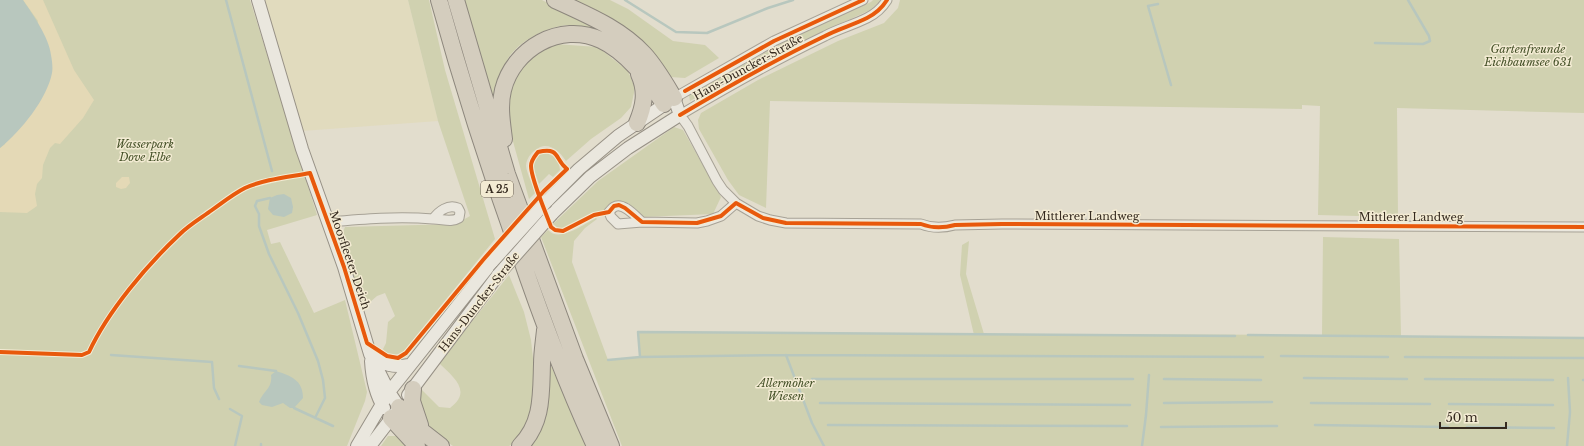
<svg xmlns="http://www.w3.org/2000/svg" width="1584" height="446" font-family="'Libre Baskerville',serif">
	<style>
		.farmland { fill: #e1dbbe }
		.green { fill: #d0d1b0 }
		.sand { fill: #e4d9b6 }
		.water { fill: #b8c7be }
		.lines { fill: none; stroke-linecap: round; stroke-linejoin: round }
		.stream { stroke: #b8c7be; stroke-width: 2.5 }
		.street-casing { stroke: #a7a296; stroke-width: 11 }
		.secondary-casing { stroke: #979186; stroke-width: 14 }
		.highway-casing { stroke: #8d877d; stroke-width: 18 }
		.street { stroke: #eae7de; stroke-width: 9 }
		.secondary { stroke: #eae7de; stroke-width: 12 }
		.highway { stroke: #d4cdbe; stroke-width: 16 }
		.secondary-bridge-casing { stroke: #979186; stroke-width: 14; stroke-linecap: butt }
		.secondary-bridge { stroke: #eae7de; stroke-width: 12 }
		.cycleway-casing { stroke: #f3ebd3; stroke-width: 6 }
		.cycleway { stroke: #e8590c; stroke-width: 4 }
		.labels { text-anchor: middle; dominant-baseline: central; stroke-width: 3; stroke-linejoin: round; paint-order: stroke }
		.shield { fill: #f3ebd3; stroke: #6e6455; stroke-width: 1 }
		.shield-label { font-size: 10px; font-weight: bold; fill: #352a1f }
		.park-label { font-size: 11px; font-style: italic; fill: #445027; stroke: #f3ebd3 }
		.street-label { font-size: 11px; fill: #352a1f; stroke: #f3ebd3 }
	</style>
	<rect width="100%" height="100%" fill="#e2ddcd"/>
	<path class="farmland" d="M 265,0 L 408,0 L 438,121 L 302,131 Z"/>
	<path class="green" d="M 0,0 L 250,0 L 317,215 L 267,230 L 271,244 L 280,242 L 314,313 L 345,300 L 367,392 L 365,401 L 347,446 L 0,446 Z
		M 408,0 L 429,0 L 445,70 L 495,239 L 404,351 L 394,356 L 387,354 L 383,349 L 386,343 L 388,322 L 395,316 L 385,293 L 377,296 L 369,303 L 362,301 L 341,237 L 345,227 L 456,224 L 470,216 L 438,121 Z
		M 463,0 L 542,0 L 598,29 C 588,28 577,25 567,25 C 546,27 516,42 506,62 C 499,76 496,91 493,106 Z
		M 573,0 L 610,0 L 628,9 L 673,41 L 705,45 L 719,58 L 685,78 L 670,77 Z
		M 873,0 L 882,0 L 870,10 L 781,51 L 690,101 L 689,95 L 795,36 L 871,2 Z
		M 900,0 L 1584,0 L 1584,113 L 1397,108 L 1398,217 L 1318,215 L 1320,106 L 1302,105 L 1302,109 L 770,101 L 766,208 L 739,195 L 728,180 L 699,129 L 698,120 L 701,113 L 758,80 L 838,41 L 884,23 L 898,8 Z
		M 555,44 L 598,47 L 628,71 L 635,88 L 631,107 L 621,118 L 591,139 L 566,161 C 557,147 544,139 531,154 C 528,157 526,162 526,166 C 527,174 533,185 535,193 L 529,199 L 507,120 L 510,89 L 522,67 L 537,54 Z
		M 674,127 L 683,130 L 721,197 L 713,214 L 643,217 L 628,203 L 613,203 L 606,210 L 592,213 L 564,228 L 558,228 L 553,224 L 598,181 Z
		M 546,153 C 555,156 559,160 560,170 L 553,177 L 549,174 L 539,184 C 535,171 527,156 546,153 Z
		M 596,218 L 597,219 L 585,228 L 574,241 L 572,262 L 608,360 L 640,357 L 638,332 L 974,335 L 960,275 L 962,245 L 969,241 L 966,274 L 984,334 L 1322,335 L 1323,237 L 1399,239 L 1401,336 L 1584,338 L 1584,446 L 622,446 L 541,237 L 548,230 C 559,243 584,224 596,218 Z
		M 509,275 L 524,312 L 531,340 L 536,386 L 530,423 L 521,439 L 509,446 L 453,446 L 433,432 L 417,413 L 420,388 L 439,407 L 450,408 C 473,391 453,377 439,363 Z
		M 547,357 L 587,446 L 525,446 Z
		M 388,436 L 400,436 L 411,446 L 381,446 Z"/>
	<path class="sand" d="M 23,0 L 43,0 L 74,70 L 94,100 L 83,118 L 60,144 L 55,143 L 50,148 L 43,165 L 42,178 L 37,184 L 35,194 L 37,206 L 27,213 L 0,212 L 0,148 L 5,144 L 38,21 Z
		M 122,177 L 129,177 L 130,183 L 126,188 L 121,189 L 116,187 L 116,183 Z"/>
	<path class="water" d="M 0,0 L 23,0 C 33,15 49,37 51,55 C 52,60 53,68 52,73 C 47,99 21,131 0,148 Z
		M 284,194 L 291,198 L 293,207 L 292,213 L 284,217 L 273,215 L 268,209 L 270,198 L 277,195 Z
		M 276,371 C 291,376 303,380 303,398 L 294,408 L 290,408 L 283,403 L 272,407 L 262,405 L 259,402 C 263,391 273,388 271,375 Z"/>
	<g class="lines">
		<path class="stream" d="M 226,0 L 272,171
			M 625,0 L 676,32 L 707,33 L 768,8 L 793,0
			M 1158,4 L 1148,6 L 1171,85
			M 1375,43 L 1423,44 L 1430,41 L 1429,36 L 1408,0
			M 270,198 L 257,201 L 255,206 L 259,214 L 259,226 L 269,254 L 298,313 L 318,361 L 323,380 L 325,398 L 315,418
			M 1248,335 L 1584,338
			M 111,355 L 212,362 L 214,388 L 219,399
			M 1281,356 L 1388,357
			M 640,357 L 786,355
			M 1405,357 L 1584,358
			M 608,360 L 640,357 L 638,332 L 1235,336
			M 239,366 L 276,371
			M 1304,378 L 1407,379
			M 812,379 L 1133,379
			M 1164,379 L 1261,380
			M 1425,379 L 1553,380
			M 1583,380 L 1584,380
			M 820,403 L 1130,405
			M 1164,403 L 1272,402
			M 1311,403 L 1430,404
			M 1449,404 L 1553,405
			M 294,408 L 333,426
			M 230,409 L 242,416 L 235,446
			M 828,425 L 1127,426
			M 1315,425 L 1448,427
			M 1161,427 L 1277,426
			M 1467,427 L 1554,428
			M 261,446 L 261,444
			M 824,446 L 812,423 L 786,355 L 1263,357
			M 1142,446 L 1146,415 L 1149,375
			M 1567,446 L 1570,412 L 1568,378"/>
		<g class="street-casing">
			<path id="street" d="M 887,0 C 882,8 875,14 867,18 C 853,25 838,29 825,36 C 775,60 727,87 680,115 L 688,126 L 717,181 L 723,190 L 736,203 L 758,216 L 770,220 L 786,223 L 921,224 C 931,228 944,228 955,225 L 1002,224 L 1584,227
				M 674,98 L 774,41 L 863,0
				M 329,222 C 363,219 398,216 433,219 C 443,219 451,223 459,218 L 460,212 L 458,208 C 448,204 439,211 433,219
				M 642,222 C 636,217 623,201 614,207 C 612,208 611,210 609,212 L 611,217 L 618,224 L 642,222 L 697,223 L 707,221 L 721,216 L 736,203"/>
		</g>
		<g class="secondary-casing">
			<path id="secondary" d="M 258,0 L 302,149 L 344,267 L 370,354 L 389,392 L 399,407
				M 547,201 L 579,169 L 618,136 L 674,98 L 680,115
				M 552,214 L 590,177 L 628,148 L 680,115
				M 371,355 C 385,365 392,368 409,365
				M 371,361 C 372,378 375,394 384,408
				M 408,395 L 498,275
				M 357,446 L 389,392 L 493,261
				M 370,446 L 396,412"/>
		</g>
		<g class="highway-casing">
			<path id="highway" d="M 439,0 C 462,83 488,165 517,246 C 540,314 565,381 595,446
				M 456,0 L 507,174 L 575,359 L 611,446
				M 555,0 C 587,15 620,28 644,54 C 656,67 665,83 674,98
				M 637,123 C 644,106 647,92 639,74
				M 504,139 C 502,123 499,106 503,90 C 513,49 560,21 601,40 C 625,51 650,81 664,104
				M 413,389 L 412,401 L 420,425
				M 399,407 L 423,432 L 441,446
				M 391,418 L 417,446
				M 520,446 C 543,423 541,394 542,364 C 542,352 544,341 545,330"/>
		</g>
		<use href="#street" class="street"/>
		<use href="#secondary" class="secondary"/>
		<use href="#highway" class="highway"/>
		<g class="secondary-bridge-casing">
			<path id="secondary-bridge" d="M 493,261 L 547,201
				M 498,275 L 552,214"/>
		</g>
		<use href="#secondary-bridge" class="secondary-bridge"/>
		<g class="cycleway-casing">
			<path id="cycleway" d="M 685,91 L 774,41 L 863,0
				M 680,115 C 727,87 775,60 825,36 C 838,29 853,25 867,18 C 875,14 882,8 887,0
				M 0,352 L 82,355 L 89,352 C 108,311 147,265 180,234 C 189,225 201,218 212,210 C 222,203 233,194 245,188 C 265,179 289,177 310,173 L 344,267 L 367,343 L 387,356 L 398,358 L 406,353 L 483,260 L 490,252 L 544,191 L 567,169 C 554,159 561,147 538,152 C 535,156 531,160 531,166 C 531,179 546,213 551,227 L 555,230 L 563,231 L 594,215 L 609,212 L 614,206 L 619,205 L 625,208 L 642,222 L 697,223 L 721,216 L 736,203 L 763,218 L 786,223 L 921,224 C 931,228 944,228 955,225 L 1002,224 L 1584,227"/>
		</g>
		<use href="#cycleway" class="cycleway"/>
	</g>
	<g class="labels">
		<rect class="shield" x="481" y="181" width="32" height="16" rx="3"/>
		<g class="shield-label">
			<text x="497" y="189">A 25</text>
		</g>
		<g class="park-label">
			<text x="1528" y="49">Gartenfreunde<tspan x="1528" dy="13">Eichbaumsee 631</tspan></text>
			<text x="145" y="144">Wasserpark<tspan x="145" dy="13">Dove Elbe</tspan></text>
			<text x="786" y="383">Allermöher<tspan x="786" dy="13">Wiesen</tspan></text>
		</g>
		<g class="street-label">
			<text transform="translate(748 67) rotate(-29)">Hans-Duncker-Straße</text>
			<text x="1087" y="216">Mittlerer Landweg</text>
			<text x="1411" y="217">Mittlerer Landweg</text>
			<text transform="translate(350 260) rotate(71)">Moorfleeter Deich</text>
			<text transform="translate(479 302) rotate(-52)">Hans-Duncker-Straße</text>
		</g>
	</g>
	<path d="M1440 422v6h66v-6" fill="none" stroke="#352a1f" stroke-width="2"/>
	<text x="1446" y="422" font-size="12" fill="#352a1f" stroke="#f3ebd3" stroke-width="3" paint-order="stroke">50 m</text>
</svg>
